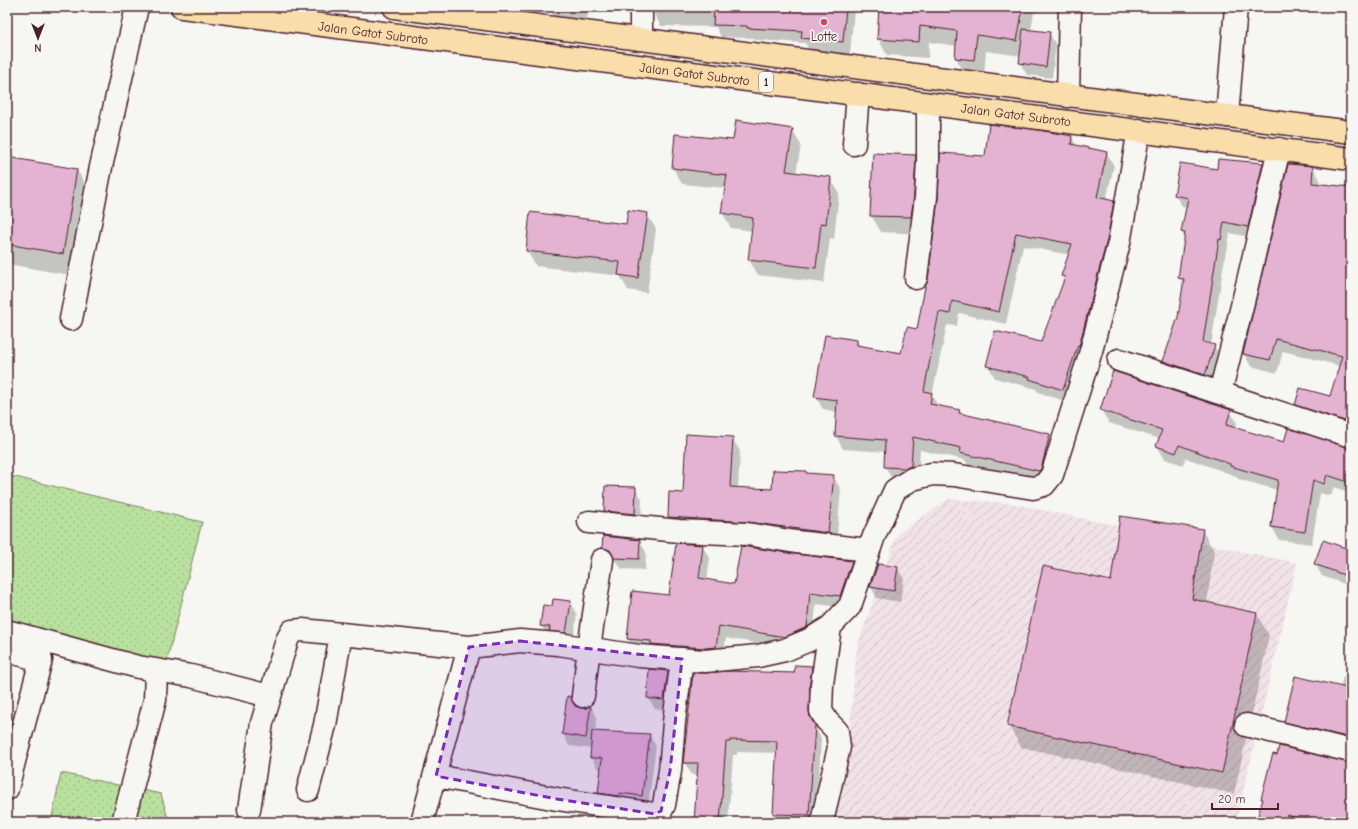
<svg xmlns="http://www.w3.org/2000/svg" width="1358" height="829" font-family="'Comic Neue',sans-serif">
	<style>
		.industrial { fill: url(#industrial-furrows) }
		.green { fill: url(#green-dots); stroke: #818064 }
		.shadow { fill: #0003 }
		.building { fill: #e4b3d2; stroke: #4a1f2b }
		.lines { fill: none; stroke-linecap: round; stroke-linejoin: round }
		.minor-casing { stroke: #4a1f2b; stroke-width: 25 }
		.highway-casing { stroke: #4a1f2b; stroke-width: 25 }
		.minor { stroke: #f6f6f2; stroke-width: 22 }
		.highway { stroke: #f9ddab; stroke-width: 22 }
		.marked { fill: #7b2cbf; fill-opacity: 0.2; stroke: #7b2cbf; stroke-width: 3; stroke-dasharray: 8 5; stroke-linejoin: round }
		.poi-dot { fill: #d1495b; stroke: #f6f6f2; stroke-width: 1.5 }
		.labels { text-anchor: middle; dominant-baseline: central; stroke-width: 3.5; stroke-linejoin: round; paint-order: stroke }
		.shield { fill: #f6f6f2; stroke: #7e6067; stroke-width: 1 }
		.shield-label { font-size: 12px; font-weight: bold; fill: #4a1f2b }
		.street-label { font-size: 13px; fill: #4a1f2b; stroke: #f6f6f2 }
		.poi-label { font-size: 13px; fill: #4a1f2b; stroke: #f6f6f2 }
	</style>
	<defs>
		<pattern id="industrial-furrows" width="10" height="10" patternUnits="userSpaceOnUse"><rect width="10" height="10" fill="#f1e2e8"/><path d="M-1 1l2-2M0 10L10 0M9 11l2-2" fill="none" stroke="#d0c1c7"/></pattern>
		<pattern id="green-dots" width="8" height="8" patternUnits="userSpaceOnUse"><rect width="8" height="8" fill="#b8e19e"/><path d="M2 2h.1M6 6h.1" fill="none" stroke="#a0c188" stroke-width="1.8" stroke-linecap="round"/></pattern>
	</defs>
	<rect width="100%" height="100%" fill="#f6f6f2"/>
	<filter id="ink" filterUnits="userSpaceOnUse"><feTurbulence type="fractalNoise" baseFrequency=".025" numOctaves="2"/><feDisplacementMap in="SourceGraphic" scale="8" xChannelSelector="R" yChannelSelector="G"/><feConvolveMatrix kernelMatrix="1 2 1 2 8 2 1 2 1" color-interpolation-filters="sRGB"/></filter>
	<g filter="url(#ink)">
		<path class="industrial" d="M 949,499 L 1009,503 L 1297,563 L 1236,822 L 832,822 L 848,748 L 857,647 L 897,534 Z"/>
		<path class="green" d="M 7,475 L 202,522 L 167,660 L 87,659 L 7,635 Z
			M 61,773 L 161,794 L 169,822 L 51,822 Z"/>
		<path class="shadow" d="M 549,7 L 588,7 L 587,21 L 555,19 Z
			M 652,7 L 852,7 L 854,11 L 850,54 L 809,50 L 805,43 L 755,40 L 754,38 L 721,37 L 716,27 L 661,26 L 654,14 L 654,8 Z
			M 880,7 L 1076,7 L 1076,10 L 1038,8 L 1037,13 L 1034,12 L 1031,31 L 1049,33 L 1056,45 L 1052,78 L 1027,75 L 1020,63 L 1021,56 L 986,51 L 984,76 L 965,75 L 956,58 L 957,46 L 929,42 L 928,58 L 887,55 L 878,38 Z
			M 792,130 L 801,145 L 796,174 L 830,177 L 839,193 L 834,239 L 830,238 L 824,283 L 758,275 L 749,260 L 753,231 L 731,228 L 722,212 L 726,188 L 682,184 L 673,168 L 676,135 L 734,141 Z
			M 1072,137 L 1076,145 L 1107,153 L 1114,166 L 1106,200 L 1113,202 L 1121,215 L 1070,403 L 1038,392 L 1036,389 L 995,378 L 988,365 L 1042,343 L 1065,280 L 1062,276 L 1070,255 L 1023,246 L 1006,324 L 959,313 L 957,326 L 947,325 L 932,396 L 939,407 L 959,411 L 961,414 L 1049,435 L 1057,448 L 1047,484 L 969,466 L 965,460 L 920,450 L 918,479 L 892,479 L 885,466 L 886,452 L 843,449 L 836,436 L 837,412 L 823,409 L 815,396 L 857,341 L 860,347 L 902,354 L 918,330 L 986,157 Z
			M 915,156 L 925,173 L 920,234 L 881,232 L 871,215 Z
			M 7,158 L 77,170 L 90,192 L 75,276 L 7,264 Z
			M 1262,164 L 1269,175 L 1254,238 L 1230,233 L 1227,251 L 1226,250 L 1211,345 L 1214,346 L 1221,358 L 1212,386 L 1171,373 L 1164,361 L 1178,317 L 1183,285 L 1179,277 L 1185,238 L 1182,232 L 1187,207 L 1182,206 L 1175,195 L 1218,171 Z
			M 1313,167 L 1320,180 L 1320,185 L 1351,188 L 1351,433 L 1304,417 L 1296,404 L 1331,397 L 1340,366 L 1283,351 L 1277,373 L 1251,366 L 1244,354 Z
			M 531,213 L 627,225 L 647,214 L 656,229 L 647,293 L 628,290 L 620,276 L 536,266 L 527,251 Z
			M 1101,410 L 1230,411 L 1237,423 L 1236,429 L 1284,443 L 1351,449 L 1351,493 L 1334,487 L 1331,496 L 1320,493 L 1312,544 L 1279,540 L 1272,527 L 1277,490 L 1238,479 L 1236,476 L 1186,458 L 1183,465 L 1165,459 L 1157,446 L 1160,439 L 1109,423 Z
			M 732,438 L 740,451 L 738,489 L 773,491 L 806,472 L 807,474 L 833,476 L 841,490 L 836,546 L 677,530 L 669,517 L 683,494 Z
			M 635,488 L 642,499 L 641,525 L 612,522 L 605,511 Z
			M 1202,530 L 1214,551 L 1207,603 L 1257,614 L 1269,636 L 1234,794 L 1021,747 L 1008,725 L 1111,582 Z
			M 639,541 L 646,552 L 645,570 L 622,569 L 617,562 L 610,559 L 604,547 Z
			M 702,546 L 710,558 L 707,581 L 735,585 L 852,562 L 859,574 L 847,608 L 816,604 L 813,639 L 792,649 L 726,638 L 723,660 L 635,651 L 628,639 L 670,596 Z
			M 1351,551 L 1350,586 L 1322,576 L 1315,564 Z
			M 897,568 L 904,579 L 900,602 L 877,598 L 871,587 Z
			M 570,602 L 577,614 L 573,644 L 548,637 L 541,625 L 552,607 Z
			M 811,667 L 819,679 L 816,697 L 815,724 L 817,731 L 821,738 L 817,822 L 779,822 L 774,813 L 778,753 L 737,752 L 737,755 L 733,755 L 728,822 L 673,822 L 695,822 L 698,776 L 692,775 L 684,762 L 795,674 Z
			M 667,672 L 674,683 L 670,711 L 655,709 L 648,698 Z
			M 1343,676 L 1351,678 L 1351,747 L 1292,733 L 1286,721 L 1340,688 Z
			M 568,697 L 570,698 L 576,707 L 581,709 L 588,709 L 591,706 L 597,717 L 595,732 L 649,735 L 656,746 L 648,807 L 605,804 L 599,792 L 602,769 L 598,769 L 591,758 L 592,749 L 569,746 L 563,734 Z
			M 1351,764 L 1351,822 L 1257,822 L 1263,801 L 1262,798 Z
			M 560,818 L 583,819 L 585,822 L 560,822 Z"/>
		<path class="building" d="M 714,7 L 846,7 L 843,42 L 801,38 L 802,31 L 747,28 L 747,26 L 713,25 Z
			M 879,7 L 1023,7 L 1017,41 L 977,35 L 974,60 L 955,58 L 957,31 L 920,26 L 919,42 L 877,39 Z
			M 1023,29 L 1050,32 L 1046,67 L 1019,63 Z
			M 736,120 L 793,129 L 786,171 L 831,177 L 826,224 L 821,223 L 816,268 L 748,260 L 753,218 L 721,213 L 727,175 L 672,168 L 675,134 L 733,140 Z
			M 989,124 L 1033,129 L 1072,136 L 1071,144 L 1107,152 L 1097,197 L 1114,201 L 1107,240 L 1079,346 L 1078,345 L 1063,390 L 1029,379 L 1030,377 L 986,366 L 995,331 L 1041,342 L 1065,277 L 1061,276 L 1072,244 L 1016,233 L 999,312 L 952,301 L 950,314 L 939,312 L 924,391 L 932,393 L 930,404 L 960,410 L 959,413 L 1050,434 L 1041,469 L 1039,471 L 960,453 L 961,448 L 913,437 L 911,466 L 906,468 L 884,467 L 885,440 L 835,436 L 837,400 L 814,397 L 825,335 L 857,340 L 857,345 L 901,353 L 907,327 L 917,329 L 925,287 L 928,280 L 938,199 L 940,153 L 985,156 Z
			M 873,153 L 916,155 L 914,196 L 911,217 L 870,216 Z
			M 7,157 L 77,169 L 63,254 L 7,244 Z
			M 1218,159 L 1263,163 L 1248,227 L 1224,222 L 1221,240 L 1219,239 L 1203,342 L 1215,345 L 1205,375 L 1163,361 L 1178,317 L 1184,279 L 1178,278 L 1185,233 L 1181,232 L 1188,198 L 1174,195 L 1180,163 L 1217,169 Z
			M 1288,164 L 1313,166 L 1312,183 L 1351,187 L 1351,423 L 1295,405 L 1300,388 L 1330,396 L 1342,356 L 1276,339 L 1270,360 L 1243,354 Z
			M 628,210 L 648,213 L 638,278 L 618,275 L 620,262 L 526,251 L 530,212 L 626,224 Z
			M 1113,371 L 1231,410 L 1226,425 L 1284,442 L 1288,428 L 1351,448 L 1351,483 L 1327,475 L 1324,484 L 1313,480 L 1305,532 L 1271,527 L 1278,480 L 1230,466 L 1230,464 L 1179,445 L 1176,453 L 1156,446 L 1162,430 L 1100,410 Z
			M 686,434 L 733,437 L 730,487 L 772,489 L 773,470 L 806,471 L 806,473 L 834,475 L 828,533 L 748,522 L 668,517 L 669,492 L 683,493 Z
			M 605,486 L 636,487 L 635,514 L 604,511 Z
			M 1120,516 L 1203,529 L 1192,599 L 1257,613 L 1222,773 L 1007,726 L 1043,566 L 1111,581 Z
			M 603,536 L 640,540 L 639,559 L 614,558 L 610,550 L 602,548 Z
			M 1323,540 L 1351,550 L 1351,556 L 1344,575 L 1314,564 Z
			M 676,543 L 703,545 L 699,578 L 734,584 L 741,546 L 795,554 L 852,561 L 840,596 L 810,592 L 807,627 L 785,637 L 719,626 L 716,647 L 705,648 L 651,644 L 651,641 L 627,639 L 632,591 L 669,595 Z
			M 878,564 L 898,567 L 894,591 L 870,587 Z
			M 553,599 L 571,601 L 566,633 L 549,631 L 550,627 L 540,626 L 543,605 L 552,606 Z
			M 795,665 L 812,666 L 810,683 L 809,711 L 810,717 L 815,725 L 809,815 L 773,814 L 777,741 L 730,740 L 730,742 L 726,742 L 720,822 L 694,822 L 698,763 L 683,763 L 693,673 L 706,673 L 728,671 L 794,673 Z
			M 649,669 L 668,671 L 664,700 L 647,698 Z
			M 1295,676 L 1351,689 L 1351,738 L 1284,722 Z
			M 567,696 L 571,697 L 572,701 L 575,706 L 581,708 L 587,708 L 591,705 L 586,738 L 562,734 Z
			M 592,731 L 650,734 L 642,796 L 619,793 L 619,796 L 598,793 L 602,758 L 590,758 Z
			M 1279,746 L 1351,763 L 1351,822 L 1311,822 L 1287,815 L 1285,822 L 1256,822 L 1263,799 L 1261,799 L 1268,771 L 1273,754 L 1277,755 Z"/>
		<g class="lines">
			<g class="minor-casing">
				<path id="minor" d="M 641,39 L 641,7
					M 1068,96 L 1070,7
					M 1227,116 L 1236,7
					M 854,144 L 858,94
					M 916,278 L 926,197 L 928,159 L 928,104
					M 71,319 L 101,167 L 137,7
					M 1119,360 L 1351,436
					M 1220,393 L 1243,302 L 1279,149
					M 589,522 L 679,531 L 747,534 L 796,542 L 869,550
					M 7,631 L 138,667 L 156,670 L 155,700 L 123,822
					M 7,651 L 41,660 L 17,750
					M 156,670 L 191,676 L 269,696
					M 583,696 L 589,648 L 602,560
					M 1246,725 L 1351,751
					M 7,747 L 17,750 L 7,789
					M 436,776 L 557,799 L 655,814 L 661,811 L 664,805 L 670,771 L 674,722 L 682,659
					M 308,790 L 325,725 L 341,634
					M 249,810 L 262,723 L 287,640 L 292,631 L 302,630 L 469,647 L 520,641 L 558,644 L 639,656 L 705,661 L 758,656 L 785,650 L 809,640 L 830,627 L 850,606 L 874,536 L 895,490 L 912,479 L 932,474 L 954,475 L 1033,488 L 1044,485 L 1052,475 L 1091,351 L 1119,243 L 1139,130
					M 422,822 L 469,647
					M 822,822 L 839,747 L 837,731 L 827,721 L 821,711 L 822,684 L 830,627"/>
			</g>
			<g class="highway-casing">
				<g id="highway">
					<path id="s1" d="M 182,7 C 571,60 962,105 1351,159"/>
					<path d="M 394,7 L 1351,132"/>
				</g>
			</g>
			<use href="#minor" class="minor"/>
			<use href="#highway" class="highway"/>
		</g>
	</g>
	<path class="marked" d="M 520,641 L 682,659 L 670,771 L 661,811 L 655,814 L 557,799 L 436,776 L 469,647 Z"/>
	<circle class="poi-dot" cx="824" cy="22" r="4"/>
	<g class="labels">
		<rect class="shield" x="759" y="72" width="14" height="20" rx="3"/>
		<g class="shield-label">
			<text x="766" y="82">1</text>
		</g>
		<g class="street-label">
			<text stroke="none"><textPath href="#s1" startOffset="193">Jalan Gatot Subroto</textPath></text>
			<text stroke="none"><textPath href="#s1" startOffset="517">Jalan Gatot Subroto</textPath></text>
			<text stroke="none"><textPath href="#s1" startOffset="841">Jalan Gatot Subroto</textPath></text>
		</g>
		<g class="poi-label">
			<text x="824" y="36">Lotte</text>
		</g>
	</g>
	<rect width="1358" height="829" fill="none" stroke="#f6f6f2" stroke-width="24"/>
	<rect x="12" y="12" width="1334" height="805" fill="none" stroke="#4a1f2b" stroke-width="1.5" filter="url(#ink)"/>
	<g transform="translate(38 38) rotate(180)" stroke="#f6f6f2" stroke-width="3" paint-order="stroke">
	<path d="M0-3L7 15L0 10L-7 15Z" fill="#4a1f2b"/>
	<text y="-6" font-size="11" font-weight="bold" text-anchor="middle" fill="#4a1f2b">N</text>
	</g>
	<path d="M1212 803v6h66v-6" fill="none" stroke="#4a1f2b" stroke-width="2"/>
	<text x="1218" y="803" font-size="12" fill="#4a1f2b" stroke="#f6f6f2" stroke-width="3" paint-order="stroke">20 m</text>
</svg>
